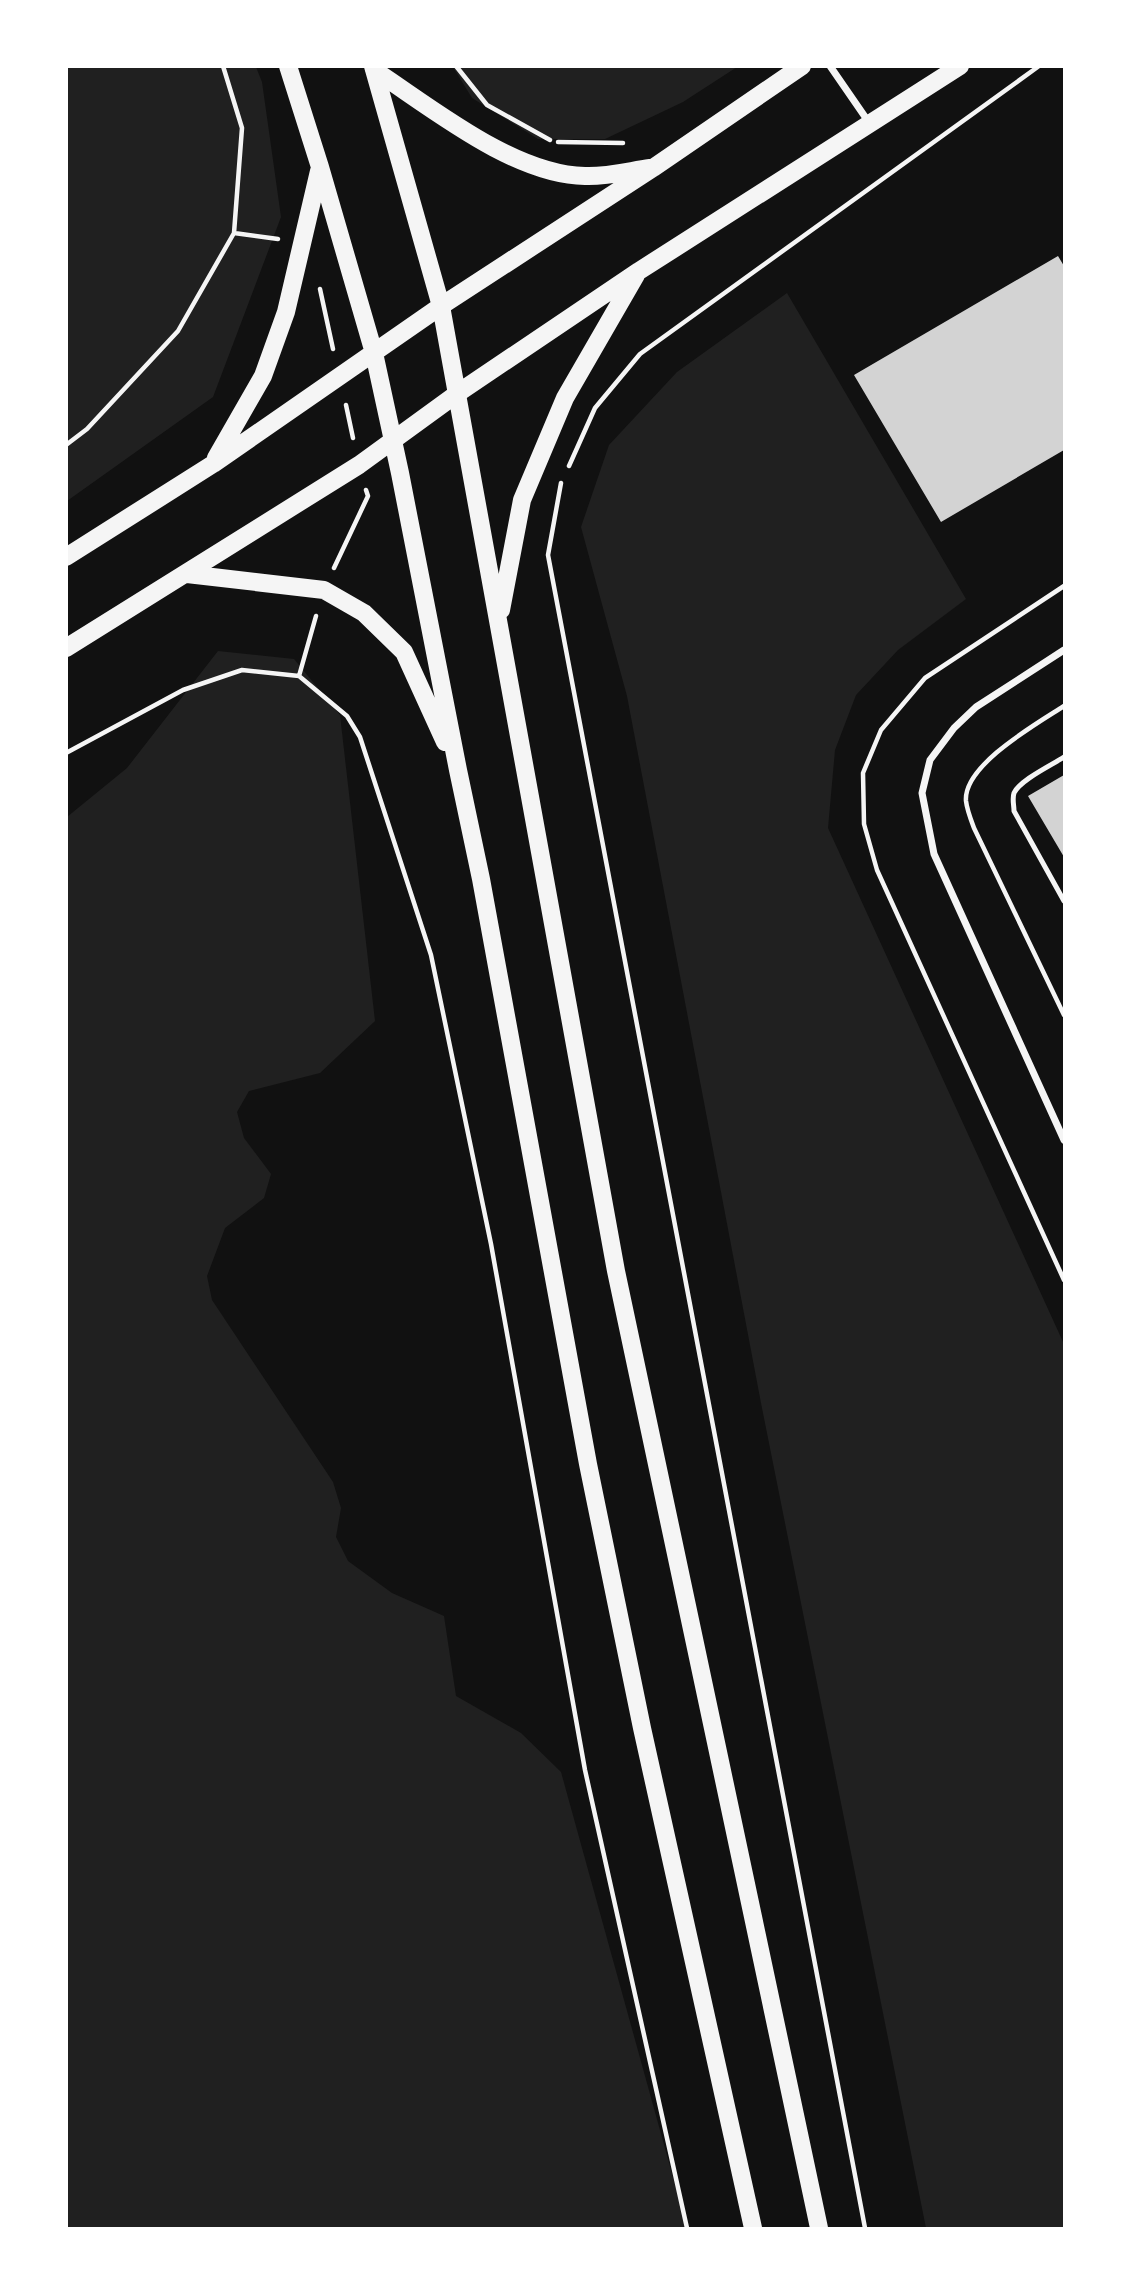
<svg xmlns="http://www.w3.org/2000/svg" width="1131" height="2295" font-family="'Nunito Sans',sans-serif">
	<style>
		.green { fill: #202020 }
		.building { fill: #d3d3d3 }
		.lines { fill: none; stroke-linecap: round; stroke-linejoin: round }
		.path { stroke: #f5f5f5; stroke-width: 4.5 }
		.service { stroke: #f5f5f5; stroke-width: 5 }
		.minor { stroke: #f5f5f5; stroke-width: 7 }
		.primary { stroke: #f5f5f5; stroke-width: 18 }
	</style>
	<rect width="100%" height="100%" fill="#111"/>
	<path class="green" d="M 67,67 L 256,67 L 262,82 L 281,217 L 213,397 L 67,501 Z
		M 453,67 L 737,67 L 683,102 L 605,139 L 538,139 L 472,98 Z
		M 787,293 L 966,599 L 898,650 L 856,695 L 835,750 L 828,828 L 1064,1344 L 1064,2228 L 926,2228 L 761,1403 L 627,696 L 581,527 L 609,445 L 677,372 Z
		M 218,651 L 294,659 L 340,715 L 375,1021 L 320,1073 L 249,1091 L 237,1112 L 244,1138 L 271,1174 L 264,1198 L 225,1228 L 207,1276 L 212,1300 L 333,1482 L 341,1508 L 336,1537 L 348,1561 L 392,1593 L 444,1616 L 456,1696 L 521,1733 L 561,1772 L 687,2228 L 67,2228 L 67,817 L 127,768 Z"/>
	<path class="building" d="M 1058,256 L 1064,266 L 1064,450 L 941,522 L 854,375 Z
		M 1064,775 L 1064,857 L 1028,796 Z"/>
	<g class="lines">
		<path class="path" d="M 456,66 L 487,105 L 550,140
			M 558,142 L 623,143
			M 234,233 L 278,239
			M 320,289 L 333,349
			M 346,405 L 353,438
			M 66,445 L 87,429 L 178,331 L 234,233 L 242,128 L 223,66
			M 569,466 L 595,408 L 640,354 L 1039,66
			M 561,483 L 548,555 L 865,2228
			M 334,568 L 368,496 L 366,490
			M 1064,586 L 925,678 L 881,730 L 863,773 L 864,824 L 877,870 L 1064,1280
			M 299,676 L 347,716 L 360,737 L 431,955 L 491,1244 L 585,1770 L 687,2228
			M 299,676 L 316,616
			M 1064,706 C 1038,723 963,765 966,801 C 967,810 971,820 974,828 L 1064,1015
			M 66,753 L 183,690 L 242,670 L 299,676"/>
		<path class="service" d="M 1064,757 C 1052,765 1020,780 1014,793 C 1012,799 1014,805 1014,811 L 1064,901"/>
		<path class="minor" d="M 830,66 L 870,124
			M 1064,650 L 976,707 L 954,728 L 930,760 L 922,793 L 934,854 L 1064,1140"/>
		<path class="primary" d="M 288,66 L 320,167 L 374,353 L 400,473 L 458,770 L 481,879 L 588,1464 L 642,1728 L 753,2228
			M 373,66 L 441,306 L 616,1271 L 819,2228
			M 374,70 C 432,108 514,175 585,176 C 606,177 629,171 650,168
			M 216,458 L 263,376 L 286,312 L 319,171
			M 66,557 L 213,464 L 441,306 L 653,168 L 802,66
			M 187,574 L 324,590 L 364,613 L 404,652 L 445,742
			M 501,610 L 522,500 L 565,398 L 636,275
			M 66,648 L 359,465 L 458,393 L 639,271 L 960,66"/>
	</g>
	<rect width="1131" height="2295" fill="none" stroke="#ffffff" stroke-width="136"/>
</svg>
